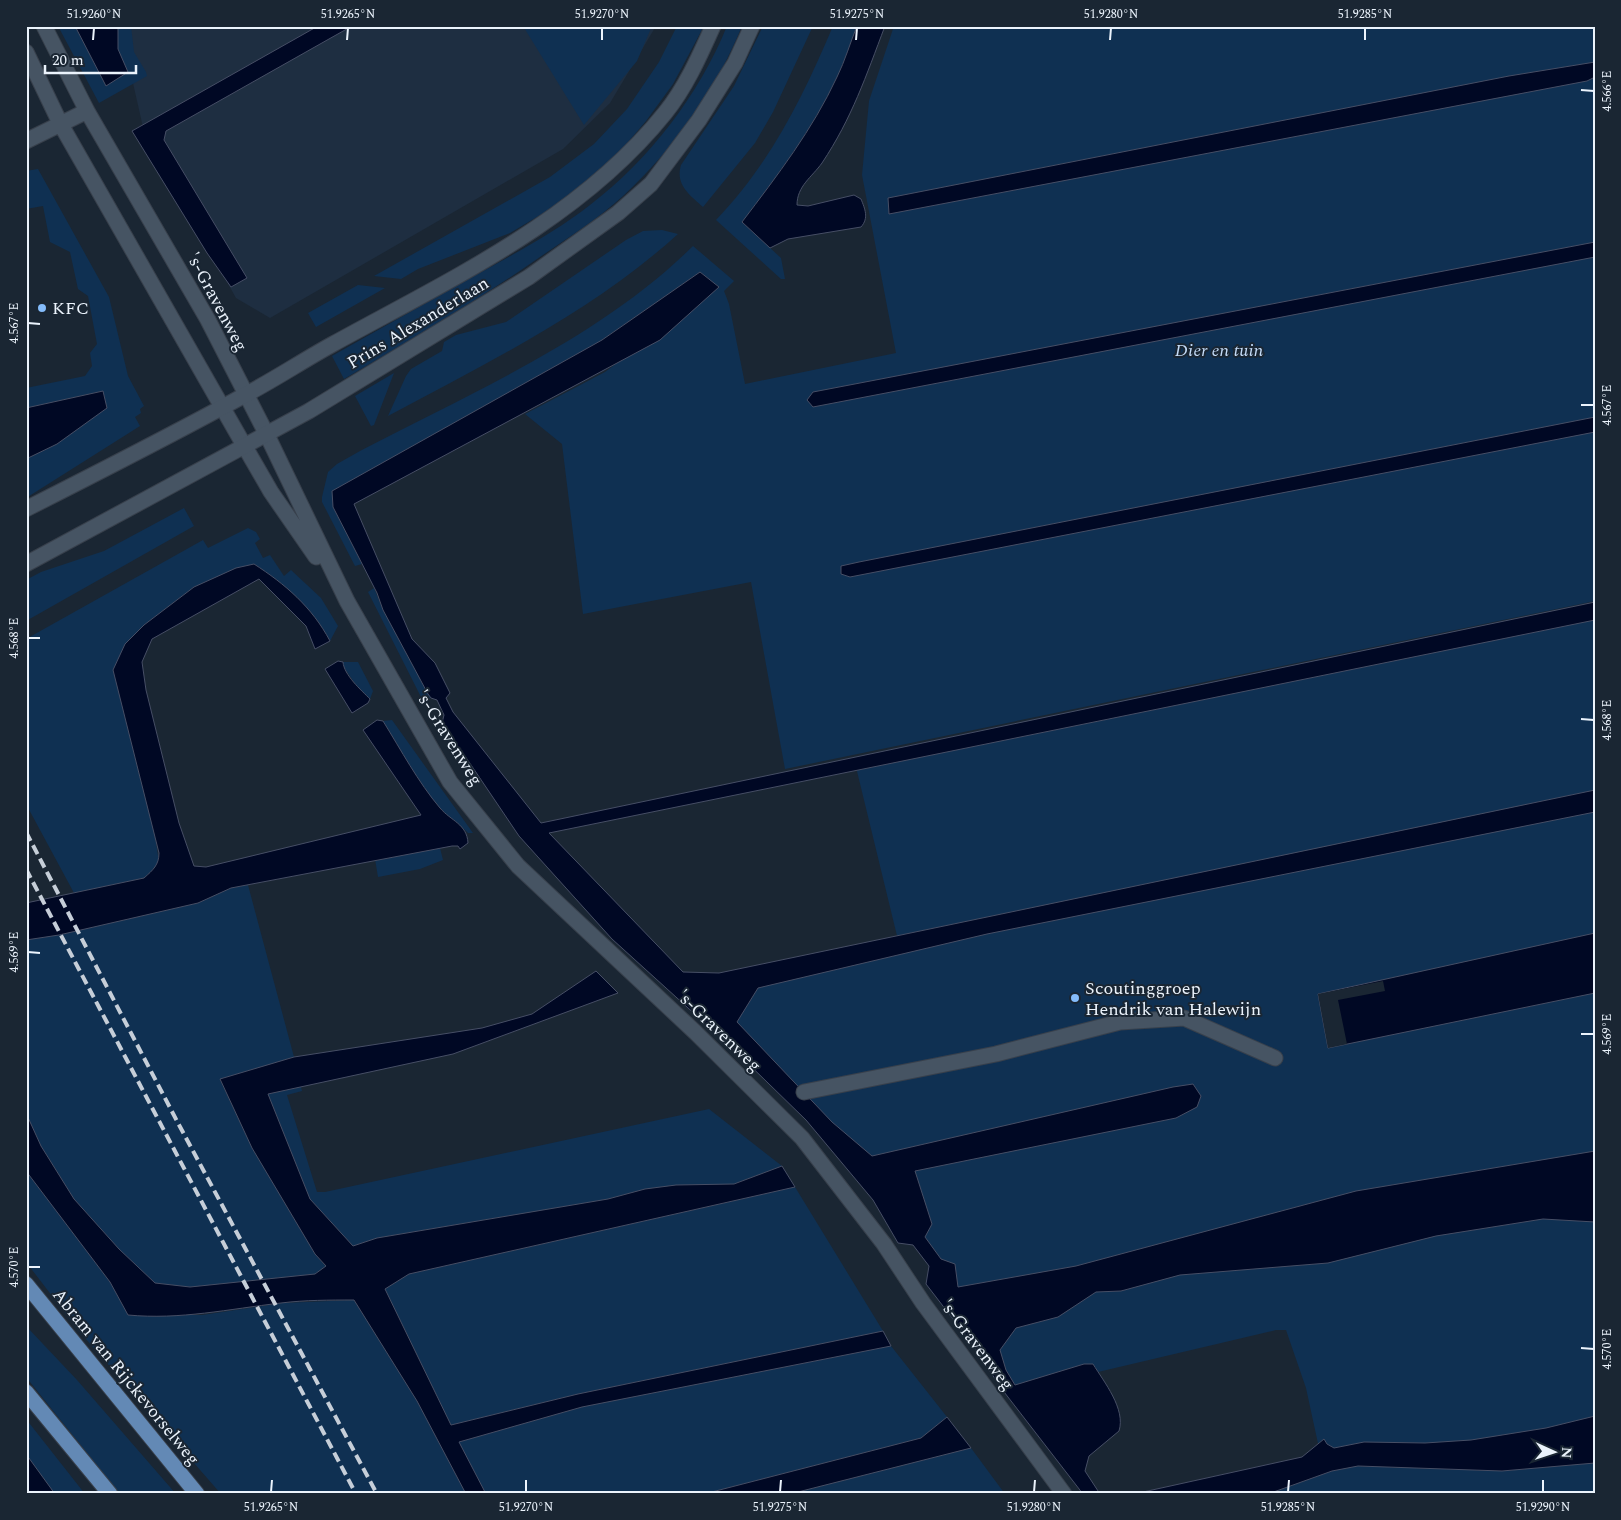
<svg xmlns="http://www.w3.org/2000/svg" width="1621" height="1520" font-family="Spectral,serif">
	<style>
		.built { fill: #1e2e41 }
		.green { fill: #0f3052 }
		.water { fill: #000824; stroke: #464e65 }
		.pier { fill: #1a2633 }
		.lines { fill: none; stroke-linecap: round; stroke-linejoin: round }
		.pedestrian-casing { stroke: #38404c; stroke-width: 17 }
		.minor-casing { stroke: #38404c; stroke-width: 17 }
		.secondary-casing { stroke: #38404c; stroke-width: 17 }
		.primary-casing { stroke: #38404c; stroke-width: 17 }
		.pedestrian { stroke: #465463; stroke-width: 15 }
		.minor { stroke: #465463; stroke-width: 15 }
		.secondary { stroke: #465463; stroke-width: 15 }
		.primary { stroke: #6389b5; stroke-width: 15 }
		.rail { stroke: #c6ced8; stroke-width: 4; stroke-dasharray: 10 5; stroke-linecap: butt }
		.ticks { fill: none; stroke: #ebf3fc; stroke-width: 2 }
		.poi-dot { fill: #84bcfb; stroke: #1a2633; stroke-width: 2 }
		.labels { text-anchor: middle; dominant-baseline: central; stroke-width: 4; stroke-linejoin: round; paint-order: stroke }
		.street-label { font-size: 18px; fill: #ebf3fc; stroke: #1a2633 }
		.poi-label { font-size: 18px; fill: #ebf3fc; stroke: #1a2633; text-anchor: start }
		.park-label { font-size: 18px; font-style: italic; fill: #c5dcf8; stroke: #1a2633 }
		.neatline { fill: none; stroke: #ebf3fc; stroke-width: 2 }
		.ticks-label { font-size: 12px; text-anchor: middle; fill: #ebf3fc }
	</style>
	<rect width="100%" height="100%" fill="#1a2633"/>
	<path class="built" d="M 120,26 L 656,26 L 610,103 L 563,149 L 270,318 L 236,298 L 145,136 Z"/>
	<path class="green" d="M 58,26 L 75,26 L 106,86 L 121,58 L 118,49 L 118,26 L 131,26 L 134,52 L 146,72 L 147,76 L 99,103 Z
		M 523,26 L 652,26 L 637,61 L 584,125 Z
		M 677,26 L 704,26 L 673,84 L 646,121 L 618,154 L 586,183 L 547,211 L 510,233 L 418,269 L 401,279 L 374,276 L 550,177 L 594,144 L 627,109 L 659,62 Z
		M 727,26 L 742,26 C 716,90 674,149 623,196 C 597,220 566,239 537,259 C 475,302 410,341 344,379 L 332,356 C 379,329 427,303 474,276 C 514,254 554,233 590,205 C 649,160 699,95 727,26 Z
		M 763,26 L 813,26 L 773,112 L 755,143 L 703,207 C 690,195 675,185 681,165 L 734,86 Z
		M 833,26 L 857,26 C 850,43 845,61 837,77 C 813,129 777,176 742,222 L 781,258 L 785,279 L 781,279 L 716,220 C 770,164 803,97 833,26 Z
		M 894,26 L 1595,26 L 1595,601 L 785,769 L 751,582 L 583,614 L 562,444 L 525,414 L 605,372 L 719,287 L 700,272 L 602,340 L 333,507 L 362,564 L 355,566 L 322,502 L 322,497 L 328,472 L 337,464 L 360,451 C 474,391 600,338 693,246 L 734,281 L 724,291 L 729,304 L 745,384 L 896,353 L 862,175 L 869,101 Z
		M 38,169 L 109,297 L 128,376 L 144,406 L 140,409 L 141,413 L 135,417 L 140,426 L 26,498 L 26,459 L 57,444 L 102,391 L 26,408 L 26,388 L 85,376 L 92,366 L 90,353 L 97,344 L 88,296 L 78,289 L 70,252 L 50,242 L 43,206 L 26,209 L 26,171 Z
		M 662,230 L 678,234 C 593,311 489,362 388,416 L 406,376 L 411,369 L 442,351 L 444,342 L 456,335 L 506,322 L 626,240 L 643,231 Z
		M 358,285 L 385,288 L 316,327 L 308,313 Z
		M 394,373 L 374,425 L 371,426 L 355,396 Z
		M 184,508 L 194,526 L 26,621 L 26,580 L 41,572 L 104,551 Z
		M 248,528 L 256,532 L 260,539 L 255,543 L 263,558 L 270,555 L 284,576 L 291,570 L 321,598 L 338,626 L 330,641 C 311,605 286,587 254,564 L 194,587 L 144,625 L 125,644 L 159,862 L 153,870 L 144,878 L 74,893 L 26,804 L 26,639 L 203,540 L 208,548 Z
		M 374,588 L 383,610 L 431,698 L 422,699 L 368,592 Z
		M 1595,609 L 1595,1458 L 1322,1462 L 1306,1388 L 1286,1330 L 1276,1330 L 1081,1376 L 1014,1397 L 973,1324 L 868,1175 L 714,1009 L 741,983 L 899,944 L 855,763 Z
		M 343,662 L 358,662 L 373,691 L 370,699 L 358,688 L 343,666 Z
		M 392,720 L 473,833 L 468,833 C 460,824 449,818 441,809 C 417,784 401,750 383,721 Z
		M 440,848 L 443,860 L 420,869 L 378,877 L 375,859 Z
		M 248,885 L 294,1057 L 220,1080 L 252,1148 L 315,1254 L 326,1267 L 315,1274 L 190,1287 L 155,1283 L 119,1249 L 74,1199 L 41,1146 L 26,1113 L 26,940 L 59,935 L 198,903 L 231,888 Z
		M 301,1087 L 302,1091 L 287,1095 L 317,1192 L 325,1192 L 709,1109 L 782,1166 L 734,1184 L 645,1189 L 608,1199 L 377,1238 L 353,1246 L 310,1199 L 268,1094 Z
		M 26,1171 L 110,1282 L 128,1315 L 202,1315 L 283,1303 L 354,1300 L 417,1401 L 466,1494 L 221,1494 L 79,1331 L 26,1262 Z
		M 795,1187 L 883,1331 L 578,1394 L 451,1425 L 385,1289 L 409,1274 Z
		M 26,1326 L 77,1380 L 176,1494 L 120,1494 L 26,1377 Z
		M 891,1346 L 947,1417 L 921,1438 L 704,1494 L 486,1494 L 458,1442 L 582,1407 Z
		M 26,1419 L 85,1494 L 43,1494 L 26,1474 Z
		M 971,1448 L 1005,1494 L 790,1494 Z
		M 1595,1463 L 1595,1494 L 1268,1494 L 1332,1471 L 1358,1466 L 1502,1471 Z"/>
	<path class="water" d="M 75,26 L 118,26 L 118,49 L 128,72 L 106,86 Z
		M 318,26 L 352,26 L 166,131 L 164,140 L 247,278 L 231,287 L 207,253 L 132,131 Z
		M 857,26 L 885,26 C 866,76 852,118 822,163 C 812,177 797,186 797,205 L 808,206 L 854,195 L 861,199 C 865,209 869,218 861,227 L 788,239 L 770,248 L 742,222 C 777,176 813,129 837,77 C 845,61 850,43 857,26 Z
		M 1595,62 L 1595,77 L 1587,81 L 889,214 L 888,198 L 1509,76 Z
		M 1595,242 L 1595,257 L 813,407 L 807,400 L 813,392 Z
		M 700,272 L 719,287 L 660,340 L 354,504 L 412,639 L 435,663 L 450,693 L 446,698 L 453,712 L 541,823 L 1595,602 L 1595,620 L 549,833 L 683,972 L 719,973 L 1595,790 L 1595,812 L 987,934 L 758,988 L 737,1022 L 832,1122 L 872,1156 L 1173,1087 L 1193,1084 L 1201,1096 L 1197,1107 L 1176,1118 L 915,1171 L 932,1224 L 925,1237 L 941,1259 L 955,1264 L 958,1287 L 1076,1266 L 1356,1191 L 1595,1151 L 1595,1222 L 1543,1219 L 1436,1236 L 1328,1263 L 1180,1275 L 1121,1291 L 1096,1292 L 1058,1317 L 1016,1328 L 1000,1350 L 1006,1370 L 1015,1385 L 1084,1364 L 1093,1364 C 1104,1382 1126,1409 1119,1431 L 1089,1456 L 1085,1471 L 1100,1494 L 1083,1494 L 1001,1388 L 973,1345 L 926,1284 L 929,1266 L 913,1245 L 898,1243 L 873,1200 L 806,1120 L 730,1046 L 612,939 L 519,836 L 465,756 L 454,747 L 442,723 L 444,715 L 437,700 L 431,698 L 428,694 L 383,610 L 377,593 L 333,507 L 332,491 L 602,340 Z
		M 103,391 L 107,408 L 57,444 L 26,459 L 26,408 Z
		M 1595,417 L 1595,432 L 850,577 L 841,574 L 841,566 L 859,562 Z
		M 254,564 C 285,584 312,607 330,641 L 315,649 L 306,626 L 259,579 L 152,639 L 142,662 L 146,690 L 179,823 L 194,866 L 206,867 L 421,815 L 363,730 L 377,720 L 383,721 C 401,750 418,782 440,808 C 451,821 467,824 468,843 L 460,849 L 458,846 L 452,846 L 231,888 L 198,903 L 59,935 L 26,940 L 26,903 L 144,878 C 153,870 159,865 159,853 L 113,670 L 125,644 L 144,625 L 194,587 L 236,568 Z
		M 338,661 L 343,662 C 344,675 361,690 370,699 L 368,703 L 352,713 L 325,669 Z
		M 1595,933 L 1595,993 L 1328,1048 L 1318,994 Z
		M 596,971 L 618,993 L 453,1054 L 268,1094 L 310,1199 L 353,1246 L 377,1238 L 608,1199 L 645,1189 L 676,1185 L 734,1184 L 782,1166 L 795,1187 L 409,1274 L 385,1289 L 451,1425 L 578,1394 L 883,1331 L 891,1346 L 582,1407 L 459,1442 L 486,1494 L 466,1494 L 417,1401 L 354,1300 C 330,1300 305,1300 281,1303 C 229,1309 180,1320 128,1315 L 110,1282 L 26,1171 L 26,1113 L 41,1146 L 74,1199 L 119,1249 L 155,1283 L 190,1287 L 315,1274 L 326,1266 L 315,1254 L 252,1148 L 220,1079 L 294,1057 L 482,1028 L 532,1014 Z
		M 1595,1416 L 1595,1463 L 1502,1471 L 1358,1466 L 1332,1471 L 1268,1494 L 1134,1494 L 1302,1457 L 1324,1439 L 1327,1444 L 1334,1448 L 1364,1442 L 1425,1443 L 1471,1440 L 1546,1428 Z
		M 947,1417 L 971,1448 L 790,1494 L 704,1494 L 921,1438 Z
		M 26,1454 L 55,1494 L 26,1494 Z"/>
	<path class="pier" d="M 1383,981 L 1385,991 L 1338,1000 L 1347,1044 L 1328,1048 L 1318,994 Z"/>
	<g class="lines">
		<g class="pedestrian-casing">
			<path id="pedestrian" d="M 804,1092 L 996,1054 L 1120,1022 L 1184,1018 L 1275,1058"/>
		</g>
		<g class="minor-casing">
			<path id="minor" d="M 44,26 L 87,111 L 208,320 L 267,435 L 347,601 L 450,782 L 518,866 L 695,1032 L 802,1138 L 884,1244 L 923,1303 L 1064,1494
				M 26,52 L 60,123 L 245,447 L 271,492 L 316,557
				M 26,141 L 87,111"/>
		</g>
		<g class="secondary-casing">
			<path id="secondary" d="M 26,509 C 99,472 172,435 243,396 C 274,380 302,361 333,344 C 451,279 579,220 665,113 C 686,87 700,55 713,26
				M 26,564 L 309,411 L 529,277 L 618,213 L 651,184 L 699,120 L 735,63 L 752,26"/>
		</g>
		<g class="primary-casing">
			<path id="primary" d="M 26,1284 L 197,1494
				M 26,1392 L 110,1494"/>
		</g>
		<use href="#pedestrian" class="pedestrian"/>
		<use href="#minor" class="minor"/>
		<use href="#secondary" class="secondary"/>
		<use href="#primary" class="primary"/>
		<path class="rail" d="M 26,832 L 178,1123 L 377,1494
			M 26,869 L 356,1494"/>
	</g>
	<path class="ticks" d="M 93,40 L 94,28M 347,40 L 348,28M 602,40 L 602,28M 856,40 L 857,28M 1110,40 L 1111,28M 1365,40 L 1365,28M 1581,90 L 1594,91M 28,323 L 40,324M 1581,405 L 1594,405M 28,638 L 40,638M 1581,719 L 1594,720M 28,952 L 40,953M 1581,1034 L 1594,1034M 28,1267 L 40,1267M 1581,1348 L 1594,1349M 271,1492 L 272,1480M 526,1492 L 526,1480M 780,1492 L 781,1480M 1034,1492 L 1035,1480M 1288,1492 L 1289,1480M 1543,1492 L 1543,1480"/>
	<g class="poi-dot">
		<circle cx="42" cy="308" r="5"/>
		<circle cx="1075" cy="998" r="5"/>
	</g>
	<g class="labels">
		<g class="street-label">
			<text transform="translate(217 302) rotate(62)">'s-Gravenweg</text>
			<text transform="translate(418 323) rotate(-31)">Prins Alexanderlaan</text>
			<text transform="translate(449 738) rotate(58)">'s-Gravenweg</text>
			<text transform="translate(719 1031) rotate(44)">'s-Gravenweg</text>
			<text transform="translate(977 1345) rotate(53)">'s-Gravenweg</text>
			<text transform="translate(126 1377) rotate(51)">Abram van Rijckevorselweg</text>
		</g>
		<g class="poi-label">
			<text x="52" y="308">KFC</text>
			<text x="1085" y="988">Scoutinggroep<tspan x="1085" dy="21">Hendrik van Halewijn</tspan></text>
		</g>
		<g class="park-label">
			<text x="1219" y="350">Dier en tuin</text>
		</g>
	</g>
	<rect width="1621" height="1520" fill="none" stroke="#1a2633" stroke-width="55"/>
	<g transform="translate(1554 1452) rotate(93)" stroke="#1a2633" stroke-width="4" paint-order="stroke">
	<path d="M0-4L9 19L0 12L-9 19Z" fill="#ebf3fc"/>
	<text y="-8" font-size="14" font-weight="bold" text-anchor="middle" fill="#ebf3fc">N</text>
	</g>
	<path d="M45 65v8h91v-8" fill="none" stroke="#ebf3fc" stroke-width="2.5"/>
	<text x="52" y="65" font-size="15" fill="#ebf3fc" stroke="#1a2633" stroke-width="4" paint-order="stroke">20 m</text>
	<rect x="28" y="28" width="1566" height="1464" class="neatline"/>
	<g class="ticks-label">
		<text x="94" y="18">51.9260°N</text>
		<text x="348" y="18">51.9265°N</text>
		<text x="602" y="18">51.9270°N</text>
		<text x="857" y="18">51.9275°N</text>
		<text x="1111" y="18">51.9280°N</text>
		<text x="1365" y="18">51.9285°N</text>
		<text transform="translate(1607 91) rotate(-90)" y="4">4.566°E</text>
		<text transform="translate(14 323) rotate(-90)" y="4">4.567°E</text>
		<text transform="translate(1607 405) rotate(-90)" y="4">4.567°E</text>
		<text transform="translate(14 638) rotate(-90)" y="4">4.568°E</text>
		<text transform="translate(1607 720) rotate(-90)" y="4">4.568°E</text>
		<text transform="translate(14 952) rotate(-90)" y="4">4.569°E</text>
		<text transform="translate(1607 1034) rotate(-90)" y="4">4.569°E</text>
		<text transform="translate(14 1267) rotate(-90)" y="4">4.570°E</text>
		<text transform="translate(1607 1349) rotate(-90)" y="4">4.570°E</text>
		<text x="271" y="1511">51.9265°N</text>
		<text x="526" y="1511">51.9270°N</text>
		<text x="780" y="1511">51.9275°N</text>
		<text x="1034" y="1511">51.9280°N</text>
		<text x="1288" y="1511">51.9285°N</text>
		<text x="1543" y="1511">51.9290°N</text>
	</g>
</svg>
